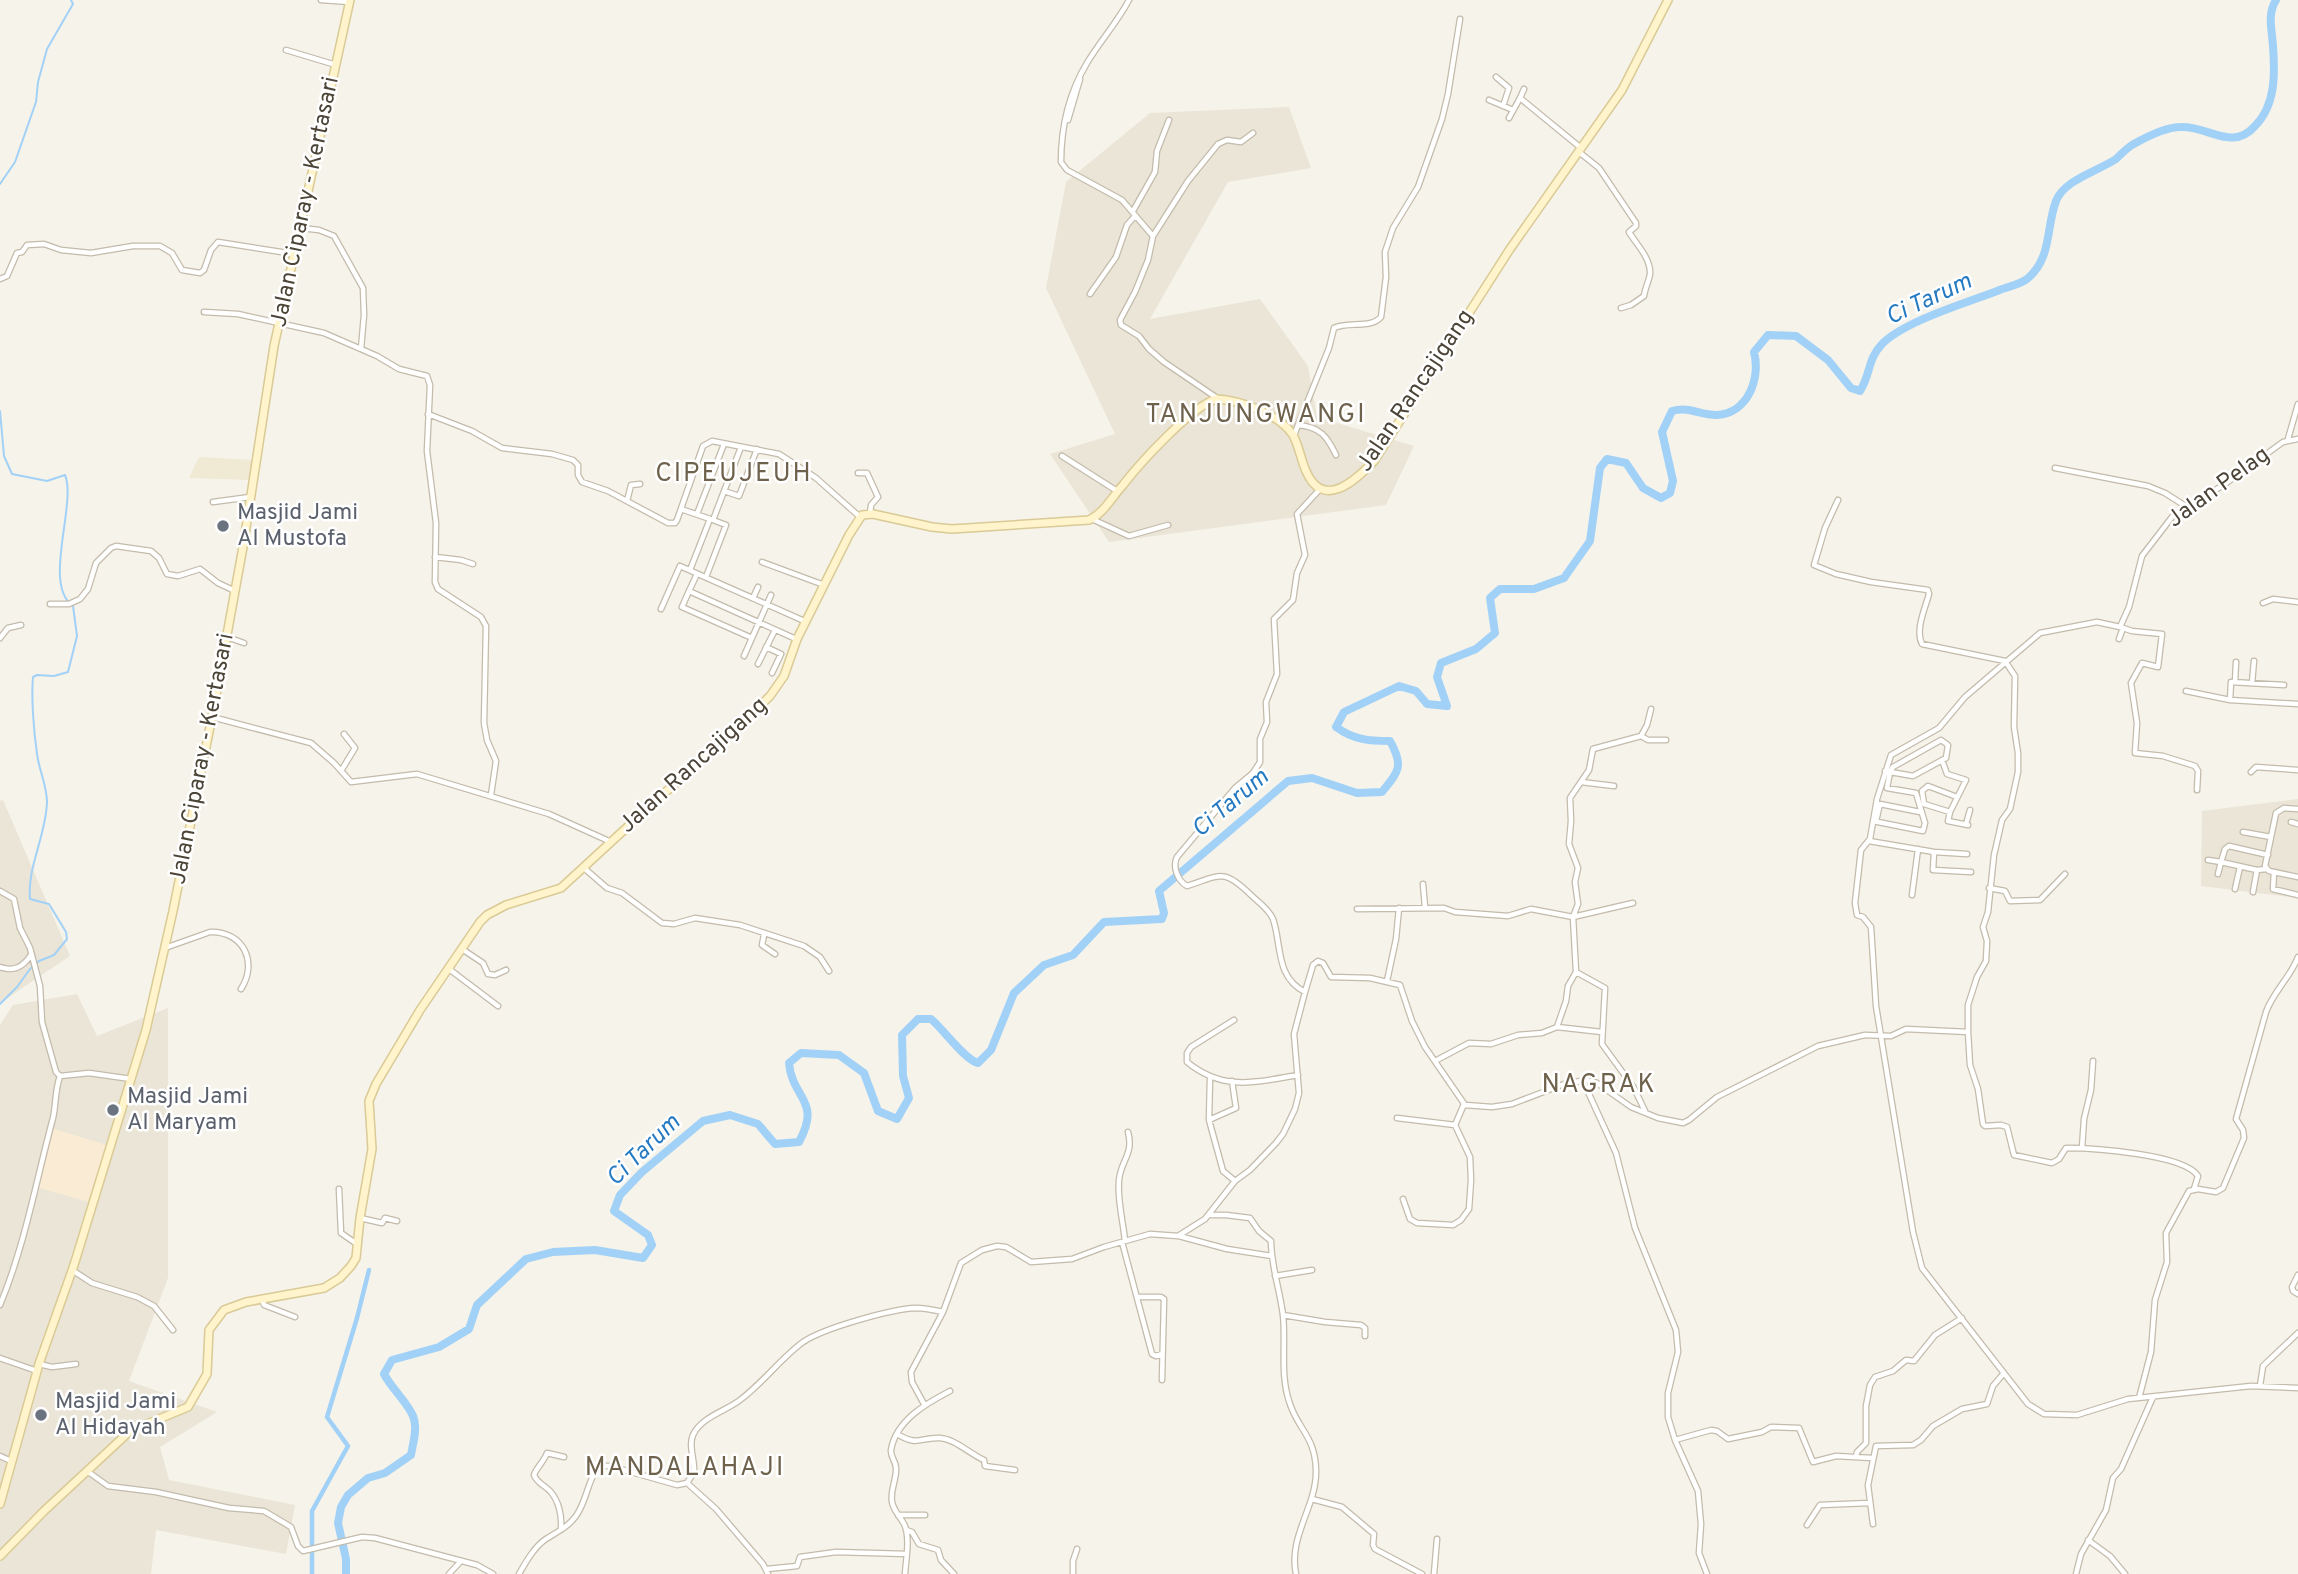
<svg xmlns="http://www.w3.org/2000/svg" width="2298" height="1574" font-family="Overpass,sans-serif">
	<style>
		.residential { fill: #eae5d7 }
		.commercial { fill: #f9ebd4 }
		.education { fill: #f0e9d3 }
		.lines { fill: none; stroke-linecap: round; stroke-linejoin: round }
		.stream { stroke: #a2d1f7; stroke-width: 2 }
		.canal { stroke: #a2d1f7; stroke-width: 4.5 }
		.river { stroke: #a2d1f7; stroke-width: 8 }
		.minor-casing { stroke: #c3bbab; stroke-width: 7 }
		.secondary-casing { stroke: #daca96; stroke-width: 10 }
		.minor { stroke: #fff; stroke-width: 4.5 }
		.secondary { stroke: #fff4cb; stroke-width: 7 }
		.worship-dot { fill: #6b7280; stroke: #fff; stroke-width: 2.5 }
		.labels { text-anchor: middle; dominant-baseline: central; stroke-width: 5; stroke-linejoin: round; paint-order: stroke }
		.street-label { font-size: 23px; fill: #4b4437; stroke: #fff }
		.worship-label { font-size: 23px; fill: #5b616d; stroke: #fff; text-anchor: start }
		.water-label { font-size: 24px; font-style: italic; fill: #257ac2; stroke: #fff }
		.quarter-label { font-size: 26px; letter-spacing: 2px; fill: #6f624d; stroke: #fff }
	</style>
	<rect width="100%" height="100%" fill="#f6f3ea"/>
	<path class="residential" d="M 1289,107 L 1311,168 L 1228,182 L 1150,319 L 1260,299 L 1308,366 L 1317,417 L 1414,446 L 1386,505 L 1109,542 L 1050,454 L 1115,434 L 1046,288 L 1066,182 L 1150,113 Z
		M 2298,799 L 2298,898 L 2201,886 L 2202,811 Z
		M 3,800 L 70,956 L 0,1003 L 0,801 Z
		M 77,994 L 97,1036 L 168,1008 L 168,1278 L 129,1381 L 217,1412 L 160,1447 L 169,1480 L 295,1505 L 286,1554 L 156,1530 L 151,1574 L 0,1574 L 0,1025 L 13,1005 Z"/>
	<path class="commercial" d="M 51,1128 L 107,1145 L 89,1202 L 36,1187 Z"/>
	<path class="education" d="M 199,457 L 253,460 L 250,480 L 189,478 Z"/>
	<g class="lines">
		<path class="stream" d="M 0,184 L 15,162 L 36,102 L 38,82 L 47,49 L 73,4 L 71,0
			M 0,411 L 4,456 L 12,474 L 47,481 L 65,475 C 77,504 42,585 73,606 L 77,636 L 68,672 L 54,676 L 37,675 L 33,677 C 31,698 34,733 37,754 C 39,770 47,786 47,802 C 46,836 27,867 30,899 L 49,904 L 66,932 L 67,939 L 54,955 L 39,961 L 30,969 L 17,987 L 0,1004"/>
		<path class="canal" d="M 312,1574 L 312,1511 L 348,1446 L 327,1417 L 357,1318 L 369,1270"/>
		<path class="river" d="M 346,1574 L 346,1559 L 338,1523 L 341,1507 L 348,1495 L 368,1478 L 385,1473 L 411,1455 C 413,1443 418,1427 413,1416 C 407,1402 392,1389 384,1374 L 392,1360 L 439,1347 L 469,1329 L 477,1305 L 526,1259 L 553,1252 L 595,1250 L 643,1258 L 652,1245 L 648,1235 L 614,1211 L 620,1195 L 642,1172 L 703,1121 L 730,1115 L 758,1124 L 775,1144 L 799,1142 C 822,1100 792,1099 789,1063 L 801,1053 L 839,1055 L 864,1073 L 878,1111 L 897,1119 L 909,1098 L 903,1076 L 902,1035 L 918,1019 L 931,1019 C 944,1030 965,1060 978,1063 L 991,1050 L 1014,993 L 1044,965 L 1073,955 L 1104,922 L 1162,919 L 1164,913 L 1159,891 L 1288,781 L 1312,778 L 1357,793 L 1382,792 C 1399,771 1404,766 1390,741 C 1369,741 1354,740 1336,727 L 1344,712 L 1399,686 L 1416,691 L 1427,704 L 1447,706 L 1437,677 L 1441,663 L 1476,649 L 1495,633 L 1490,598 L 1500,589 L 1534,589 L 1564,578 L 1590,541 L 1600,468 L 1607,459 L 1626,463 L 1643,488 L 1661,498 L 1670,493 L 1673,481 L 1662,432 L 1672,411 C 1690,406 1699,415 1716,415 C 1748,414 1761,378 1754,352 L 1768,335 L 1796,336 L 1828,360 L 1851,388 L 1860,391 C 1871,374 1867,360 1882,344 C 1905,321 1966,303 1997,291 C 2006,287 2019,285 2027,279 C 2052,259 2046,227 2056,201 C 2064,180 2098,171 2116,159 C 2121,154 2126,149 2132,145 C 2146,137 2165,127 2181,127 C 2209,126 2232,152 2255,126 C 2276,105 2275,73 2273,46 C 2272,29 2267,15 2276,0"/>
		<g class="minor-casing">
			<path id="minor" d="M 321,0 L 350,2
				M 1129,0 C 1117,23 1100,41 1087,63 C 1069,93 1061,127 1061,162 L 1067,170 L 1122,200 L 1152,235
				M 286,50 L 336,65
				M 1496,77 L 1509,88 L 1503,106
				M 1524,89 L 1520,98 L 1581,148
				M 1489,100 L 1513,110
				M 1509,118 L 1520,98
				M 1068,120 L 1080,79
				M 1579,152 L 1599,168 L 1636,223 L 1636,226 L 1629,232 C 1636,244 1651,258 1650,274 C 1649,281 1645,288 1644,296 L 1631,305 L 1621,308
				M 1133,211 L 1155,172 L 1157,151 L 1169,120
				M 301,228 L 319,230 L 334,236 L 363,288 L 364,315 L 361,349
				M 0,279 L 7,276 L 17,253 L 22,252 L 27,245 L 44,244 L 61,250 L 91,253 L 133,246 L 160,246 L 172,253 L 182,270 L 200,273 L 204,270 L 211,250 L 218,242 L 294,254
				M 1090,294 L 1116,257 L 1127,225 L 1135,216
				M 204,312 L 238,314 L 324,333 L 377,356 L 399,369 L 427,376 L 430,385 L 427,451 L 436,523 L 435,582 L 438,589 L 481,617 L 486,626 L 484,723 L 487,740 L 496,761 L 491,795
				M 1217,398 L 1164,362 L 1149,349 L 1139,336 L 1121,325 L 1120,320 L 1135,292 L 1148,260 L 1153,236 L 1188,181 L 1218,144 L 1227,140 L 1241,142 L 1253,133
				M 428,414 L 472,431 L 502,448 L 552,454 L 573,460 L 578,465 L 578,475 L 582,482 L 608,491 L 668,523 L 675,523 L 677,520 L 703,446 L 712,441 L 779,454 L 816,478 L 860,517
				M 1298,425 C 1320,427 1327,436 1336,455
				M 1294,435 L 1329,348 L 1334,328 C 1348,321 1371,329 1381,317 L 1386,277 L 1385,252 L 1393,228 L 1418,187 L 1442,119 L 1448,94 L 1460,19
				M 2288,439 L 2298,404
				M 2298,439 L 2283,442 L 2225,484 L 2172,517 L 2142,556 L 2129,607 L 2120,627 L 2097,622 L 2040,633 L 1965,697 L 1939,728 L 1891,755 L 1877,799 L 1870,839 L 1861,850 L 1855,903 L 1857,915 L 1863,917 L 1871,927 L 1876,1006 L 1913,1232 L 1922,1268 L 2028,1404 L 2044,1414 L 2077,1415 L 2128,1399 L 2251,1386 L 2298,1388
				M 1062,456 L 1117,491
				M 2055,468 L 2148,486 L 2165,493 L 2187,507
				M 858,473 L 867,473 L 878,497 L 871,505 L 870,514
				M 1320,489 L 1297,514 L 1305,555 L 1297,573 L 1293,600 L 1274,619 L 1277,674 L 1266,702 L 1267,722 L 1260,739 L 1260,762 L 1253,773 L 1235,788 L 1177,857 C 1172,867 1178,881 1187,886 C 1221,875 1223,868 1251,895 C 1258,902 1269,909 1273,919 C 1282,945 1275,977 1305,992 L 1313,965 L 1318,961 L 1323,963 L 1331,977 L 1370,978 L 1400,985 L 1412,1021 L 1425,1047 L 1465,1105 L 1492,1107 L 1512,1104 L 1564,1084 L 1586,1080 L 1597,1083 L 1631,1107 L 1658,1118 L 1683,1123 L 1689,1120 L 1717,1097 L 1818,1046 L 1865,1035 L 1891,1036 L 1906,1029 L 1968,1032 L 1968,1005 L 1977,977 L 1986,961 L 1987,941 L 1983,927 L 1988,912 L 1994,855 L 2002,820 L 2010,809 L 2018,772 L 2018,753 L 2014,727 L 2015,676 L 2005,661 L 1922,644 C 1915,630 1925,609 1929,594 L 1928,590 L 1871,582 L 1836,574 L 1814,565 L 1825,528 L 1838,500
				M 724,491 L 739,496 L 757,449
				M 627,501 L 631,485 L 640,484
				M 213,502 L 250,497
				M 681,509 L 710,519 L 690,570
				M 697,514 L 724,444
				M 1092,519 L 1129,536 L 1168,525
				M 713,520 L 741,447
				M 435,557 L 461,560 L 473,564
				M 762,562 L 824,585
				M 697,574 L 689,591 L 796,639
				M 706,577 L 726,525 L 713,520
				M 689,591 L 682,607 L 752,638
				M 753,598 L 758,587
				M 2263,603 L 2273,599 L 2298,602
				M 50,604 L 69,604 L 80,599 L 88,589 L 96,563 L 111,548 L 116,546 L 151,551 L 159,558 L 167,574 L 178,576 L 200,569 L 218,583 L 235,591
				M 661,609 L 680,566 L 802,620
				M 2120,627 L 2132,631 L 2162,634 L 2158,667 L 2142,663 L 2131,683 L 2137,723 L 2135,753 L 2163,756 L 2195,766 L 2198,771 L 2197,790
				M 227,637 L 244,643
				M 0,638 L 8,628 L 21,625
				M 2119,639 L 2123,628
				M 766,647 L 781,654 L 772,673
				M 744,656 L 771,595
				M 758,664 L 775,630
				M 2235,682 L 2236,662
				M 2252,683 L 2254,661
				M 2186,691 L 2230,700 L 2298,704
				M 2230,700 L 2231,682 L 2284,685
				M 212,717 L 311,743 L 334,763 L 351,782 L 417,774 L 549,814 L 611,842
				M 1641,736 L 1648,740 L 1666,740
				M 1942,760 L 1947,774 L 1966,780 L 1950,812 L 1948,821 L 1968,825
				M 341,771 L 355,748 L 344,734
				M 2251,772 L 2256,767 L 2298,770
				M 1581,782 L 1614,786
				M 2298,809 L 2284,808 L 2276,813 L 2265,866 L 2269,871 L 2298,877
				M 1950,812 L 1924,804 L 1922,791 L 1928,786 L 1957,797
				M 1873,821 L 1923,831 L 1925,823 L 1916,793 L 1887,788 L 1890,772 L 1893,767 L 1941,740 L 1948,745 L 1946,758 L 1913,776 L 1885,771
				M 1876,821 L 1880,804 L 1920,812
				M 2291,822 L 2298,824
				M 1966,824 L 1970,810
				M 2243,832 L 2271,837
				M 1869,841 L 1934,852 L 1967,854
				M 1934,852 L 1933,870 L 1971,872
				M 2208,860 L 2221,862 L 2225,849 L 2229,846 L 2268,855
				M 584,868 L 607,888 L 622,893 L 662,923 L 674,924 L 695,918 L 740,925 L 804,946 L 820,957 L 829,971
				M 2274,872 L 2273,889 L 2298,895
				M 2218,874 L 2221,862 L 2257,870 L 2266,869
				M 1423,884 L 1425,907
				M 1989,888 L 2005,891 L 2010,901 L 2040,900 L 2065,874
				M 2235,889 L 2240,867
				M 0,891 L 14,899 L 20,928 L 30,948 L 40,986 L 42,1022 L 56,1072 L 60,1076 C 55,1090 56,1104 53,1118 C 36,1181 25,1245 0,1305
				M 2253,892 L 2257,870
				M 1912,895 L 1918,849
				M 1357,909 L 1444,908 L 1455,912 L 1508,916 L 1531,909 L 1573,917 L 1633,903
				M 764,935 L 762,945 L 775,954
				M 165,948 L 210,932 C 244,931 258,963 241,989
				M 462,949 L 483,963 L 488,974 L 495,975 L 506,970
				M 0,967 C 14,972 23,967 31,955
				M 449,969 L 498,1006
				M 1576,972 L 1605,988 L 1602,1044 L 1634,1088 L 1645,1111
				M 1387,981 L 1396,939 L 1399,908
				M 1234,1020 L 1191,1047 L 1187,1053 L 1187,1062 C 1224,1092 1256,1082 1298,1075
				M 1557,1027 L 1602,1032
				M 1968,1032 L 1970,1065 L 1978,1089 L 1983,1124 L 1985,1126 L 2001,1125 L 2007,1127 L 2014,1155 L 2052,1163 L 2059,1159 L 2066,1148 C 2092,1148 2184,1154 2198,1176 L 2194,1189
				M 1435,1061 L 1469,1043 L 1491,1044 L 1518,1035 L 1542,1033 L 1557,1027 L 1566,1001 L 1568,986 L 1576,972 L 1573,917 L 1578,904 L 1575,882 L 1578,868 L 1569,844 L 1571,821 L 1570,798 L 1589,770 L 1593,749 L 1641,736 L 1647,725 L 1651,709
				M 60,1076 L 89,1073 L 131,1079
				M 1210,1078 L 1209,1120 L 1223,1171 L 1235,1181
				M 1583,1081 L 1616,1153 L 1635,1228 L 1676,1330 L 1678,1352 L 1668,1393 L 1668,1417 L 1675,1440 L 1698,1491 L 1701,1524 L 1699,1553 L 1707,1574
				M 1397,1118 L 1455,1125
				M 1209,1120 L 1236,1108 L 1232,1081
				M 2082,1148 L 2084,1119 L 2091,1090 L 2093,1061
				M 339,1189 L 341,1233 L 357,1244
				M 1403,1199 L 1410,1219 L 1417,1223 L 1453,1225 L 1461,1220 L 1469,1209 L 1471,1180 L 1470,1157 L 1455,1125 L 1464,1104
				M 1209,1215 L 1226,1215 L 1250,1218 L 1259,1231 L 1271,1241 C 1271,1266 1280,1290 1283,1315 C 1286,1343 1280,1374 1289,1401 C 1297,1429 1315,1435 1316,1470 C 1317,1506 1288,1536 1296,1574
				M 360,1218 L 382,1223 L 385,1218 L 397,1221
				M 1179,1236 L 1227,1249 L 1272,1256
				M 1125,1241 C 1123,1220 1117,1200 1119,1180 C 1121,1160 1134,1154 1128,1132
				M 1122,1242 L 1152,1354 L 1156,1356 L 1162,1354
				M 72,1270 L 92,1283 L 137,1297 L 154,1306 L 173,1330
				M 2298,1275 L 2292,1287 L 2293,1291 L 2298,1294
				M 1275,1276 L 1312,1270
				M 1138,1297 L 1161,1297 L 1164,1299 L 1162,1380
				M 262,1299 L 264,1305 L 295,1317
				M 1283,1315 L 1325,1322 L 1361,1325 L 1365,1328 L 1365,1336
				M 0,1358 L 37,1371
				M 39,1364 L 52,1367 L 76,1364
				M 2260,1386 L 2263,1366 L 2298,1333
				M 2139,1398 L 2151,1352 L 2155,1300 L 2167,1262 L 2166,1233 L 2189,1191 L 2198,1189 L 2216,1192 L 2223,1188 L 2244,1138 L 2243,1130 L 2236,1119 L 2266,1012 C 2273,992 2290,978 2298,957
				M 924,1404 L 912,1382 L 911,1372 L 943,1312
				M 897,1434 C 919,1447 919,1437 940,1438 C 955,1439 970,1454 984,1460 L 985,1466 L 1015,1470
				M 1675,1440 L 1711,1430 L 1717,1431 L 1728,1439 L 1762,1432 L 1771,1427 L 1799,1428 L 1813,1462 L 1836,1456 L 1872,1458
				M 0,1456 L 11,1461
				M 1856,1457 L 1857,1452 L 1866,1443 L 1866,1406 L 1870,1385 L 1875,1377 L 1893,1371 L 1906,1360 L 1914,1361 L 1935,1335 L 1962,1318
				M 87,1471 L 108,1486 L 156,1492 L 229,1508 L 264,1511 L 291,1527 L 298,1546 L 303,1551 L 362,1537 L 375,1538 L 477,1565 L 493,1574
				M 687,1483 L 716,1509 L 763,1564 L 768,1574
				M 1312,1499 L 1342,1507 L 1374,1534 L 1373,1545 L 1375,1549 L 1422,1574
				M 898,1515 L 925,1515
				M 1873,1524 L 1868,1485 L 1876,1446 L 1913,1445 L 1921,1440 L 1933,1426 L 1962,1409 L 1987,1404 L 1993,1386 L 2004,1373
				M 1807,1525 L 1820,1505 L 1869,1503
				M 561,1529 C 562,1516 559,1501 550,1491 C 544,1485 537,1483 534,1475 C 536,1468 543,1463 547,1453 L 564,1457
				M 906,1530 L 912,1532 L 919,1544 L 938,1550 L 941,1560 L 954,1574
				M 2088,1540 L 2110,1556 L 2125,1574
				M 767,1569 L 797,1566 L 800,1557 L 836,1552 L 907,1554
				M 449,1574 L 460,1562
				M 519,1574 C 526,1562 534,1547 546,1539 C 557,1532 568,1527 576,1516 C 587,1501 588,1478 599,1466 L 610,1466 L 677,1485 L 687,1483 L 694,1472 C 695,1460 688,1446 693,1435 C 701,1417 726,1411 740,1400 C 763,1383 780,1359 803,1342 C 824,1328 891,1309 916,1308 C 925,1308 934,1310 943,1312 L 961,1263 L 982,1250 L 997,1246 L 1006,1247 L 1031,1262 L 1072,1259 L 1104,1247 L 1150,1234 L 1178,1236 L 1205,1219 L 1235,1181 L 1250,1170 L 1276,1143 L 1283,1134 L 1295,1109 L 1299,1093 L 1294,1034 L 1305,992
				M 905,1574 C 906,1559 910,1540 905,1526 C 901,1517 894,1512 892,1502 C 890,1491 896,1481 896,1470 C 897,1462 890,1457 891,1450 C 896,1420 927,1403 950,1391
				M 1073,1574 L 1073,1561 L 1077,1549
				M 1434,1574 L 1437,1539
				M 2076,1574 L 2081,1554 L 2106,1510 L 2113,1478 L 2121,1469 L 2153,1397"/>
		</g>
		<g class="secondary-casing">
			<path id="secondary" d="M 0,1504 L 39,1364 L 74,1265 L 146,1030 L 173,911 L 212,717 L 243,547 L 274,346 L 350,0
				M 0,1556 L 44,1511 L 130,1431 L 188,1407 L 207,1374 L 209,1330 L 224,1310 L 246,1302 L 324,1288 L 340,1278 L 351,1266 L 356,1258 L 360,1218 L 372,1149 L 369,1101 L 376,1084 L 420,1010 L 480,922 L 487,915 L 506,905 L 561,888 L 661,796 L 720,745 L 770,696 L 784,676 L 797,639 L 849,535 L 862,515 L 873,514 L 932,527 L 952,529 L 1089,520 C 1104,513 1112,497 1123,485 C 1140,463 1191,407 1216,399 C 1240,400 1279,414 1293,435 C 1299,446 1301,460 1306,471 C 1323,511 1356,480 1374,461 L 1510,249 L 1622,90 L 1668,0"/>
		</g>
		<use href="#minor" class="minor"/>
		<use href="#secondary" class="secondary"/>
	</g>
	<g class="worship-dot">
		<circle cx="223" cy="526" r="7"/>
		<circle cx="113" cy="1110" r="7"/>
		<circle cx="41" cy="1415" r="7"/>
	</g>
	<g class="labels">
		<g class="street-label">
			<text transform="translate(306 202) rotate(-78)">Jalan Ciparay - Kertasari</text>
			<text transform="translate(1416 391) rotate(-56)">Jalan Rancajigang</text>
			<text transform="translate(2219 488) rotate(-36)">Jalan Pelag</text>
			<text transform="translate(203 759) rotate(-79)">Jalan Ciparay - Kertasari</text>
			<text transform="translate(694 766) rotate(-42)">Jalan Rancajigang</text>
		</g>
		<g class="worship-label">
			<text x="237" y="513">Masjid Jami<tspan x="237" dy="26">Al Mustofa</tspan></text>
			<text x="127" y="1097">Masjid Jami<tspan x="127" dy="26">Al Maryam</tspan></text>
			<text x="55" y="1402">Masjid Jami<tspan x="55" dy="26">Al Hidayah</tspan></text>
		</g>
		<g class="water-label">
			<text transform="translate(1929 300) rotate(-25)">Ci Tarum</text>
			<text transform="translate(1231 804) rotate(-40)">Ci Tarum</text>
			<text transform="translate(644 1151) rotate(-44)">Ci Tarum</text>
		</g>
		<g class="quarter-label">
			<text x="1256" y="415">TANJUNGWANGI</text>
			<text x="734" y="474">CIPEUJEUH</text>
			<text x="1599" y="1085">NAGRAK</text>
			<text x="685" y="1468">MANDALAHAJI</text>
		</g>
	</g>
</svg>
